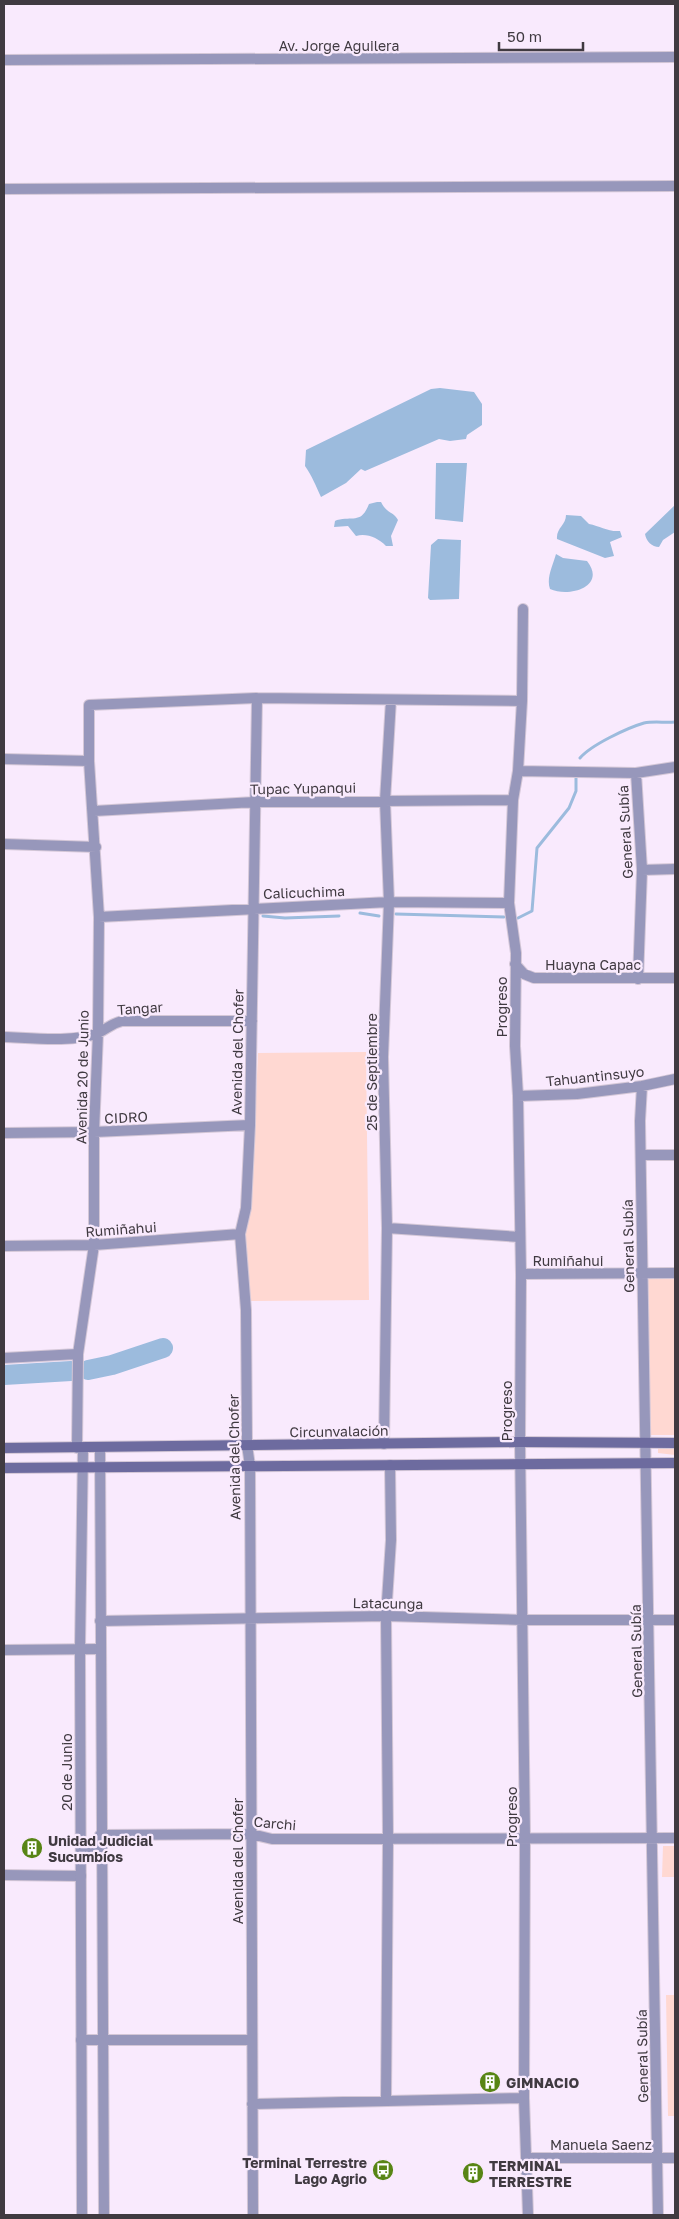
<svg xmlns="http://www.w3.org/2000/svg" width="679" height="2219" font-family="'Golos Text',sans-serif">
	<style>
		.green { fill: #ffd8d2 }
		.water { fill: #9cbbdd }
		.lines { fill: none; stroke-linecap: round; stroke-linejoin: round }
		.stream { stroke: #9cbbdd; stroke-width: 3 }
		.river { stroke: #9cbbdd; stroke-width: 20 }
		.minor-casing { stroke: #d4c7d7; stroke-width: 12 }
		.tertiary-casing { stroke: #d4c7d7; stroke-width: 12 }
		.secondary-casing { stroke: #d4c7d7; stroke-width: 12 }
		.minor { stroke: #9797bb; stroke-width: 10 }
		.tertiary { stroke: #9797bb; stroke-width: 10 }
		.secondary { stroke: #6d6b9f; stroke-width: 10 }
		.labels { text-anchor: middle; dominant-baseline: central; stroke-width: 4.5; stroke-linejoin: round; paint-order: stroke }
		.street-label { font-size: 14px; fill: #403a41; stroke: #f9eafd }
		.poi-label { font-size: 14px; font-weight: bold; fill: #403a41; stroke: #f9eafd; text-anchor: start }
	</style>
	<rect width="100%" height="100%" fill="#f9eafd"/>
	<path class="green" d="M 366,1052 L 369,1300 L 245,1301 L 242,1225 L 251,1207 L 258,1053 Z
		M 644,1276 L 675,1276 L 675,1435 L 648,1435 Z
		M 658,1443 L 675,1444 L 675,1455 L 658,1453 Z
		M 663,1846 L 675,1846 L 675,1877 L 662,1877 Z
		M 666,1995 L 675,1995 L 675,2116 L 668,2116 Z"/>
	<path class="water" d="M 440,388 L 474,392 L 482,404 L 482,425 L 467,435 L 466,439 L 450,441 L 439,439 L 365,471 L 361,469 L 346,483 L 321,497 C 316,486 312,476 305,466 L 306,450 L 431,389 Z
		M 436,463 L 467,463 L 463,522 L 435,519 Z
		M 377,502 L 381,502 C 386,513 394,512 398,520 L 391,536 L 393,546 L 386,546 C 378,538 367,533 356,536 L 348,526 L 334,527 L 335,521 L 337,520 C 354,516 361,524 369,504 Z
		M 675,505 L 675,532 L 663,540 L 659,547 C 652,547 646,541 645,534 Z
		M 566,515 L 581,516 L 589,524 C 600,526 608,532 620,531 L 622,537 L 610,542 L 614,556 L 605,558 L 557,539 C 556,528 566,525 566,515 Z
		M 438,539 L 461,540 L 459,599 L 430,600 L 428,598 L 431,545 Z
		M 556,554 L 563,558 L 587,561 C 607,586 570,598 550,589 C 546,578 553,565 556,554 Z"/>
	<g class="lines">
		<path class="stream" d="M 580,758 C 591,745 627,728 644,723 C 654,721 665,723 675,722
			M 360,913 L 379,916
			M 396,914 L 504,917
			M 263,916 L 285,918 L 339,916
			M 518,918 L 532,911 L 537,848 L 569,808 L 576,791 L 576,778"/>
		<path class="river" d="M 88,1370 L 112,1365 L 163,1348
			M 4,1375 L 71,1371"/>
		<g class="minor-casing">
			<path id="minor" d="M 4,189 L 675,186
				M 523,609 L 522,701 L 518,771 L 513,800 L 509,903 L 516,953 L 515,1046 L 518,1096 L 521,1274 L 520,1442 L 525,1837 L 524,2098 L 528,2215
				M 4,759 L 89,761
				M 518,771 L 636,773 L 675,767
				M 636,773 L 642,870 L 638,979
				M 94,811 L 255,802 L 513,800
				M 4,844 L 96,847
				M 642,870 L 675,869
				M 99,917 L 389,902 L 509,903
				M 515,964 L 524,974 L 534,978 L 675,978
				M 4,1037 C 31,1038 73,1043 98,1033 C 107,1029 110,1024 122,1021 L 252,1021
				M 642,1086 L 640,1121 C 648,1486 653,1851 658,2215
				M 518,1096 L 577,1094 L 642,1086 L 675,1079
				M 4,1133 L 94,1132 L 250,1125
				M 641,1155 L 675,1155
				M 387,1228 L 520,1237
				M 4,1246 L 94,1245 L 240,1234
				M 521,1274 L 675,1273
				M 4,1358 L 78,1354
				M 384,1444 L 387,1228 L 383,1057 L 389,902 L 385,801 L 391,700
				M 77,1448 L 78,1354 L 94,1245 L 94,1132 L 98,1033 L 99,917 L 89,761 L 89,705 L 257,698 L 522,701
				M 100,1621 L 386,1616 L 523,1620 L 675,1620
				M 4,1650 L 100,1649
				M 100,1835 L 251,1834 L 272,1839 L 675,1838
				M 81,1853 L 101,1852
				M 4,1875 L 81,1876
				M 81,2040 L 252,2040
				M 386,2101 L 388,1839 L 386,1616 L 391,1540 L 390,1465
				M 252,2104 L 524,2098
				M 527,2158 L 675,2158
				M 253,2215 L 250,1466 L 247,1445 L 246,1310 L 240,1234 L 246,1208 L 250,1125 L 257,698"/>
		</g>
		<g class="tertiary-casing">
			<path id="tertiary" d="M 4,60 L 675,57
				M 100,1448 L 104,2215
				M 82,2215 L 80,1649 L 83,1448"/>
		</g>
		<g class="secondary-casing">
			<path id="secondary" d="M 4,1448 L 520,1442 L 675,1443
				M 4,1468 L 675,1463"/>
		</g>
		<use href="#minor" class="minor"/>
		<use href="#tertiary" class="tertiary"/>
		<use href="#secondary" class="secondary"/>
	</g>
	<defs>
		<g id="building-disc" transform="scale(1.125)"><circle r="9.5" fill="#588515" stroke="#f9eafd"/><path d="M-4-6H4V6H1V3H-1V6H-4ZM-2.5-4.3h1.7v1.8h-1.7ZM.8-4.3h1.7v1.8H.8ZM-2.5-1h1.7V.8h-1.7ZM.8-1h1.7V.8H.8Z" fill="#fff"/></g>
		<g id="bus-disc" transform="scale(1.125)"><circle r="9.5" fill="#588515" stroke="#f9eafd"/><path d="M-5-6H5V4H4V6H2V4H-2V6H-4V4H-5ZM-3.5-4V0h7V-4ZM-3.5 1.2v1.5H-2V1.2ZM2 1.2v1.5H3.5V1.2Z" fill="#fff"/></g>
	</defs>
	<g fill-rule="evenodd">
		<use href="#building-disc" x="32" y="1848"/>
		<use href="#building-disc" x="490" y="2082"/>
		<use href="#bus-disc" x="383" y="2170"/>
		<use href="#building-disc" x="473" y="2173"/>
	</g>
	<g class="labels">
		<g class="street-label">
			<text x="339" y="45">Av. Jorge Aguilera</text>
			<text transform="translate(303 788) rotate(-1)">Tupac Yupanqui</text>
			<text transform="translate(625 832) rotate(-93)">General Subía</text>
			<text transform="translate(304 892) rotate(-2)">Calicuchima</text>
			<text x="593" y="964">Huayna Capac</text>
			<text transform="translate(501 1007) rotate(-90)">Progreso</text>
			<text transform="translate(140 1008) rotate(-4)">Tangar</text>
			<text transform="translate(237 1052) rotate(-89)">Avenida del Chofer</text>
			<text transform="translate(371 1072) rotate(-90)">25 de Septiembre</text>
			<text transform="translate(595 1076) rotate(-6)">Tahuantinsuyo</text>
			<text transform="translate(82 1077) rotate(-89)">Avenida 20 de Junio</text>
			<text transform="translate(126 1117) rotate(-3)">CIDRO</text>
			<text transform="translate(121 1229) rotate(-4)">Rumiñahui</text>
			<text transform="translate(628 1246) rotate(-91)">General Subía</text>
			<text x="568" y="1260">Rumiñahui</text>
			<text transform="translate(506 1411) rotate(-90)">Progreso</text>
			<text transform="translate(339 1431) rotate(-1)">Circunvalación</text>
			<text transform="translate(234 1457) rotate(-91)">Avenida del Chofer</text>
			<text transform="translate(388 1603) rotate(1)">Latacunga</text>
			<text transform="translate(636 1651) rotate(-91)">General Subía</text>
			<text transform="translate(66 1772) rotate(-90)">20 de Junio</text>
			<text transform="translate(511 1817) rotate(-90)">Progreso</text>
			<text transform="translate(275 1823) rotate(5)">Carchi</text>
			<text transform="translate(237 1861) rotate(-90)">Avenida del Chofer</text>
			<text transform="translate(642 2056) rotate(-91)">General Subía</text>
			<text x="601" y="2144">Manuela Saenz</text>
		</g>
		<g class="poi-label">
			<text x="48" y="1840">Unidad Judicial<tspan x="48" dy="16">Sucumbíos</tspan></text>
			<text x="506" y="2082">GIMNACIO</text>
			<text x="367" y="2162" text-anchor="end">Terminal Terrestre<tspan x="367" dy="16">Lago Agrio</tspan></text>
			<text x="489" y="2165">TERMINAL<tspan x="489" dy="16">TERRESTRE</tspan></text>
		</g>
	</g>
	<rect width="679" height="2219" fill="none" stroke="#403a41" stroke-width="10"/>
	<path d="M499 42v8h84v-8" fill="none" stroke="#403a41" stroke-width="2.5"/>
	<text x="507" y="42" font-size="15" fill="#403a41" stroke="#f9eafd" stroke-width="4" paint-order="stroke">50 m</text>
</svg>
